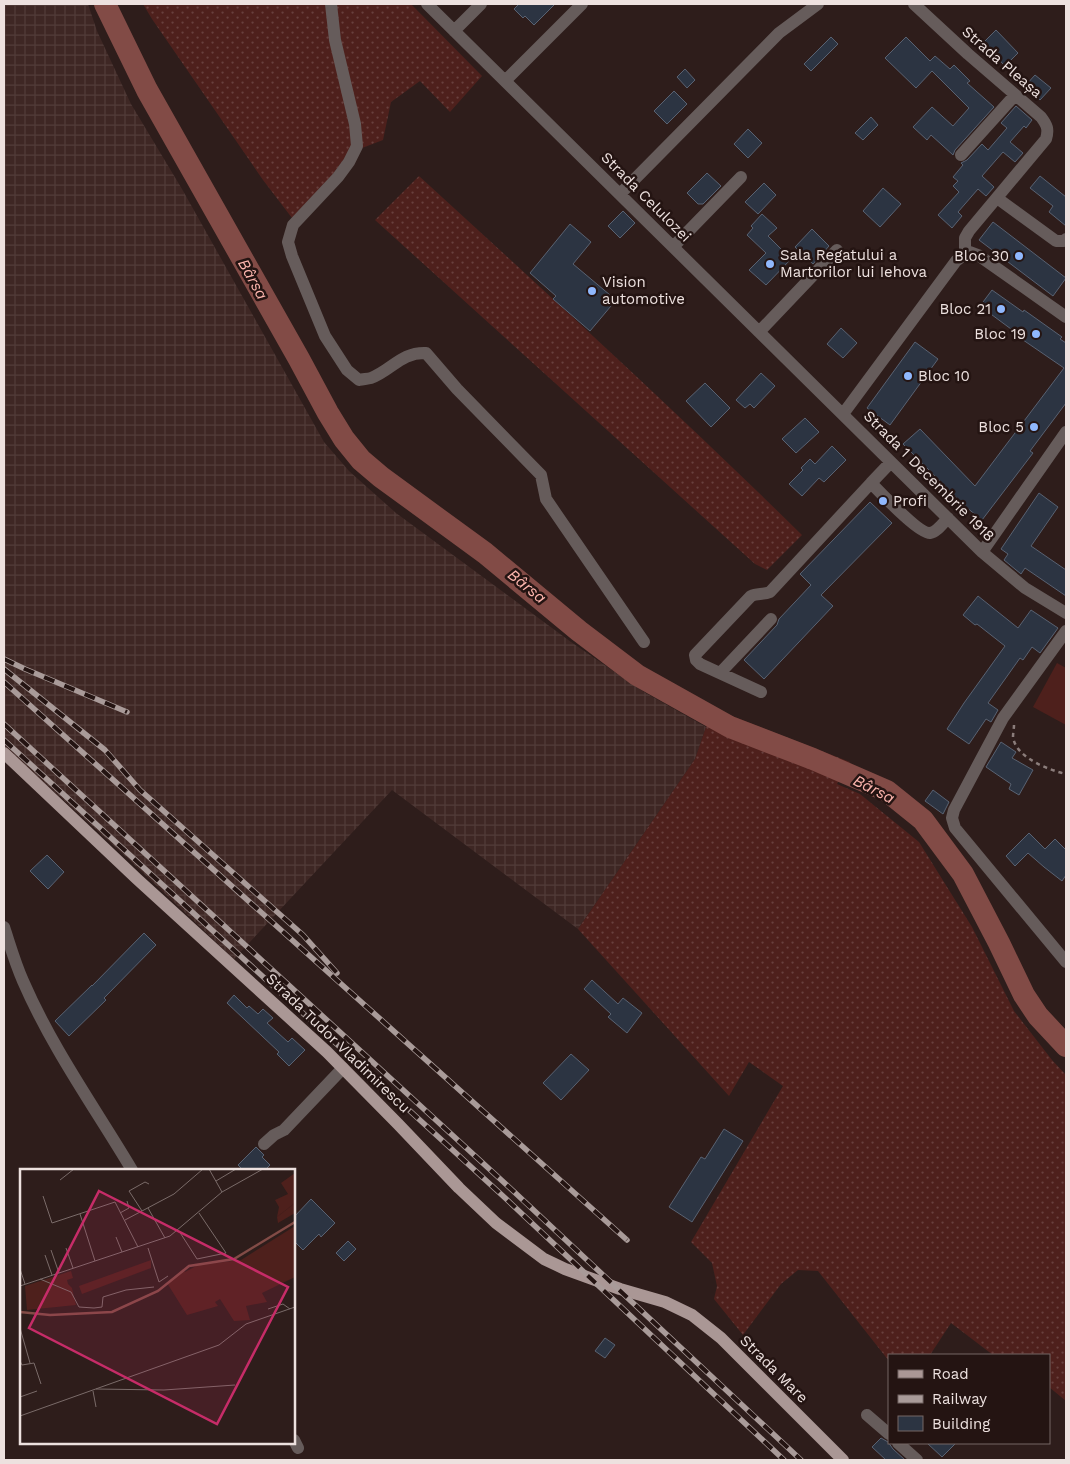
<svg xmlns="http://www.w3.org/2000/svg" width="1070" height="1464" font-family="'Work Sans',sans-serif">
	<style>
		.industrial { fill: url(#industrial-grid) }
		.grass { fill: url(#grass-dots) }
		.park { fill: #4e201c }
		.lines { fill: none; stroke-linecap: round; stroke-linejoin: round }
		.river { stroke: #824b46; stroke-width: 22 }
		.building { fill: #2c3442; stroke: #596272 }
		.path { stroke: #8b7d7b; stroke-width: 2.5; stroke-dasharray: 4 4; stroke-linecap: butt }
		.minor { stroke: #665c5b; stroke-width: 12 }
		.major { stroke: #aa9795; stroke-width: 12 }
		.rail-casing { stroke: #a99b99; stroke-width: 5.5 }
		.rail { stroke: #241412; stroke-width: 4; stroke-dasharray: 11; stroke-linecap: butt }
		.poi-dot { fill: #90b8fd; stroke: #241412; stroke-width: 2 }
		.labels { text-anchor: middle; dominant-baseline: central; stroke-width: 5; stroke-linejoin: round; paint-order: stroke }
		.street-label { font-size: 15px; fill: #ede1df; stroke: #241412 }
		.poi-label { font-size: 15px; fill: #ede1df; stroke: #241412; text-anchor: start }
		.water-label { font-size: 16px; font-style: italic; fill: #fcb5ad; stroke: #241412 }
		.inset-river { fill: none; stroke: #824b46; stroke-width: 2.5 }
		.inset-road { fill: none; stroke: #7a6b69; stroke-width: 1 }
		.view { fill: #c62c68; fill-opacity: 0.15; stroke: #c62c68; stroke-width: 2.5 }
		.inset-edge { fill: none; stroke: #ede1df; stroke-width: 2.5 }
	</style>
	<defs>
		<pattern id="industrial-grid" width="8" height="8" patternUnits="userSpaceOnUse" patternTransform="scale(1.25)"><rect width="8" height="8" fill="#3e2724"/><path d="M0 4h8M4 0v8" fill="none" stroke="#513c39"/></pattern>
		<pattern id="grass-dots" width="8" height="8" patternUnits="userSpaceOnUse" patternTransform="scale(1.25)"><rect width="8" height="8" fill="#4e201c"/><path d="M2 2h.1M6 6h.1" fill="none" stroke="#68403d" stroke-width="1.8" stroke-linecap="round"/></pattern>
	</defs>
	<rect width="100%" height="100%" fill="#2e1d1b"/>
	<path class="industrial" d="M 4,4 L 88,4 L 97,31 L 131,104 L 182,189 L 324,442 L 349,471 L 396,513 L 571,642 L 644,692 L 706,727 L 695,759 L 578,929 L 392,790 L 234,959 L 124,855 L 4,746 Z"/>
	<path class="grass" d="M 143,4 L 411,4 L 482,76 L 450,112 L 420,81 L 391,102 L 383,140 L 349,153 L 330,178 L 292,218 L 263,180 L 152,19 Z
		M 419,176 C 548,294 677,412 802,535 L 767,570 L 755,564 L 375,220 Z
		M 714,709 L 850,762 L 837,784 L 860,794 L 919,842 L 972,927 L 1014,1011 L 1052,1060 L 1066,1075 L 1066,1401 L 1049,1387 L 1049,1355 L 993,1355 L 951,1323 L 930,1355 L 889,1355 L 889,1361 L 818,1271 L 798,1270 L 781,1284 L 743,1335 L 714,1299 L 717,1286 L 712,1263 L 691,1242 L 783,1086 L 749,1062 L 729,1096 L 578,929 L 695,759 L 706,727 Z"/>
	<path class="park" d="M 1057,663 L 1066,668 L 1066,725 L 1033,707 Z"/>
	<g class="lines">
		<path class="river" d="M 105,4 L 147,90 L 299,359 L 328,413 L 344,439 L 361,460 L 381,477 L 485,553 L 579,631 L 637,675 L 730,727 L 813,759 L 887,791 L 923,820 L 963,874 L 999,943 L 1024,995 L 1038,1016 L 1066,1046"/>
	</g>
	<path class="building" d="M 519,4 L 555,4 L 534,25 L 525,16 L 523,18 L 514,9 Z
		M 996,30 L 1018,53 L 1005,66 L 983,43 Z
		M 831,37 L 838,44 L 811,71 L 804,64 Z
		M 906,37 L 930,61 L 935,56 L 950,69 L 954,65 L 970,81 L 967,83 L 994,107 L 955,150 L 953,155 L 931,135 L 927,140 L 913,127 L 932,107 L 953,126 L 969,108 L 932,71 L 916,88 L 885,58 Z
		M 685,69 L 695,80 L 687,88 L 677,77 Z
		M 1035,75 L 1051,88 L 1040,100 L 1025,86 Z
		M 674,91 L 687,104 L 667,124 L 654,111 Z
		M 1016,106 L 1032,120 L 1026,128 L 1024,126 L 1010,142 L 1023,153 L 1015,162 L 1003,152 L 982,176 L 994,187 L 986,196 L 978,189 L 958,212 L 962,216 L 952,228 L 938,215 L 959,192 L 953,186 L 958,181 L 953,177 L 963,165 L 961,163 L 967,160 L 982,144 L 988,150 L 1007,128 L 1001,123 Z
		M 871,117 L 878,125 L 863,140 L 855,133 Z
		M 748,129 L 762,143 L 748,158 L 734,144 Z
		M 707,173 L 721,186 L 703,204 L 698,204 L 687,193 Z
		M 1040,176 L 1066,197 L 1066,226 L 1049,212 L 1053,206 L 1030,188 Z
		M 764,183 L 776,195 L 758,214 L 745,202 Z
		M 883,188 L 901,204 L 880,227 L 863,211 Z
		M 623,211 L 635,223 L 620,238 L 608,226 Z
		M 762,214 L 777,228 L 768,236 L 791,259 L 766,285 L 749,270 L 766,253 L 747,235 L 753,228 L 751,226 Z
		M 993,222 L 1066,278 L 1053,296 L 979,240 Z
		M 570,224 L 591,242 L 573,264 L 616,300 L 590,331 L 553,299 L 556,296 L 530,273 Z
		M 812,229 L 829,246 L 813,264 L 795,247 Z
		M 992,290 L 1023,312 L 1024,310 L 1062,337 L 1060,339 L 1066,343 L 1066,403 L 1030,451 L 1033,453 L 982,520 L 966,507 L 903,444 L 920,429 L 975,486 L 1064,368 L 1010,331 L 1011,329 L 980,306 Z
		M 841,328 L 857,343 L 843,358 L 827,344 Z
		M 915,342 L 938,359 L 890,425 L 867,408 Z
		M 761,373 L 775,386 L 754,408 L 750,404 L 745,408 L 736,400 Z
		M 705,383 L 730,408 L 711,427 L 686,401 Z
		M 805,418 L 819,432 L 796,453 L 782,439 Z
		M 832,446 L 846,460 L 824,482 L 819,478 L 802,496 L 789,484 L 803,470 L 801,468 L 810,459 L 815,464 Z
		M 1039,493 L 1058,507 L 1031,546 L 1066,570 L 1066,596 L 1025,568 L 1021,574 L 1004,560 L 1008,554 L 1001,549 Z
		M 870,502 L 892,523 L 821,595 L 833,606 L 764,679 L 744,660 L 777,625 L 779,619 L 811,585 L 800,574 Z
		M 978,596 L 1018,628 L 1031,610 L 1058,628 L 1040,653 L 1032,647 L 1023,660 L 1020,658 L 988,703 L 998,710 L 991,722 L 986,719 L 969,744 L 947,729 L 964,703 L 1005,646 L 977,624 L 975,625 L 963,615 Z
		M 1001,742 L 1016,752 L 1012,758 L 1033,770 L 1019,795 L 1009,789 L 1011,784 L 986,767 Z
		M 933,790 L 949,802 L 943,814 L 925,801 Z
		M 1029,833 L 1045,849 L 1055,839 L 1066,850 L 1066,875 L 1062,881 L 1044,867 L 1028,853 L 1015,866 L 1006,856 Z
		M 47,855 L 64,872 L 48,889 L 30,871 Z
		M 144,933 L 156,945 L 104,998 L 106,1000 L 69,1036 L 55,1021 L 92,985 L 92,986 Z
		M 592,980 L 618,1004 L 623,998 L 642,1013 L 627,1033 L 608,1017 L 611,1014 L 584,989 Z
		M 234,995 L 247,1008 L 249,1006 L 258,1014 L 263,1009 L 273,1018 L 267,1023 L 288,1042 L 292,1038 L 305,1050 L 289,1066 L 277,1054 L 279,1052 L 227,1003 Z
		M 571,1054 L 589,1070 L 561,1100 L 543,1083 Z
		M 724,1129 L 743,1141 L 692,1222 L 669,1207 L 701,1157 L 705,1159 Z
		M 256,1147 L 264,1155 L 262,1157 L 270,1165 L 265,1170 L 243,1170 L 238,1165 Z
		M 311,1199 L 335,1223 L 321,1237 L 319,1234 L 303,1250 L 294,1241 L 294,1217 Z
		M 348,1241 L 356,1249 L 344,1261 L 336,1253 Z
		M 605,1338 L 615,1345 L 605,1358 L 595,1351 Z
		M 881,1438 L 888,1442 L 893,1449 L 905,1460 L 886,1460 L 872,1447 Z
		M 927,1443 L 956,1443 L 942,1457 Z"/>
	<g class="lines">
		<path class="path" d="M 1014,725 C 1014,729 1013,733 1013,737 C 1016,758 1049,770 1066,774"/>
		<path class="minor" d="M 331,4 L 335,40 L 355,124 L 357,146 L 349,162 L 338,177 L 293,225 L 288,242 L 292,256 L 325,336 L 347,370 L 359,380 C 363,379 367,379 371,378 C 392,370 401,352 426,353 L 457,389 L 541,475 L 546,499 L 644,642
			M 427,4 L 982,552 L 1025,588 L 1066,613
			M 914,4 L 968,54 L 1041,117 C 1047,125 1049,129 1046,139 L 969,231 L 965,238 L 965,254
			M 454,31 L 481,4
			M 505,81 L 582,4
			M 961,155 L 1015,95
			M 620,194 L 779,33 L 818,4
			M 997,198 L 1056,241 L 1064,241 L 1066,239
			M 673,247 L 741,177
			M 965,254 L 970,252 L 978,255 L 1066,317
			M 759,332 L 837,250
			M 843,414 L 956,261 L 965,254
			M 891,462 L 871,483 C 880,492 919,534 930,533 C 937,532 943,523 948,518
			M 982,552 L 1066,432
			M 1066,631 L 1003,718 L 954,810 L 952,818 L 955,828 L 1066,962
			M 720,673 L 771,619
			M 761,692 L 700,664 L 696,660 L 695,655 L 751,596 C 757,593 763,595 770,592 L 871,483
			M 4,927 C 10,945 15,963 23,981 C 52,1048 95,1108 132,1170
			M 264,1144 L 274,1135 L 284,1130 L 343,1068
			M 867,1415 L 889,1434
			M 294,1440 L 298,1448
			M 898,1443 L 917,1460"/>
		<path class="major" d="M 4,753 L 137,879 L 327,1052 L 398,1124 L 459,1188 L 496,1223 L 544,1259 L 565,1269 L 620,1289 L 665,1302 L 692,1315 L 721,1338 L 843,1460"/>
		<g class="rail-casing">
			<path id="rail" d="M 4,659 L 25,669 L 127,712
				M 4,669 L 105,750 L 140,790 L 303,935 L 337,973
				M 4,682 L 627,1240
				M 4,724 L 510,1188 L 801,1460
				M 4,740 L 503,1196 L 784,1460"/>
		</g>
		<use href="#rail" class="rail"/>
	</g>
	<g class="poi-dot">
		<circle cx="1019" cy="256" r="5"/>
		<circle cx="770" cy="264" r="5"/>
		<circle cx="592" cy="291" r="5"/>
		<circle cx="1001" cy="309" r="5"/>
		<circle cx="1036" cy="334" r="5"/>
		<circle cx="908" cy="376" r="5"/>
		<circle cx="1034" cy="427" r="5"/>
		<circle cx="883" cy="501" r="5"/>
	</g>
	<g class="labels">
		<g class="street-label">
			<text transform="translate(1002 62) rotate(41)">Strada Pleașa</text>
			<text transform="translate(646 197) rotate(45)">Strada Celulozei</text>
			<text transform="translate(929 476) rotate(45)">Strada 1 Decembrie 1918</text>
			<text transform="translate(338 1043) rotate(44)">Strada Tudor Vladimirescu</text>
			<text transform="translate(774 1369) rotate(45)">Strada Mare</text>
		</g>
		<g class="poi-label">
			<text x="780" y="255">Sala Regatului a<tspan x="780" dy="17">Martorilor lui Iehova</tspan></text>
			<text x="1009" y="256" text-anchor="end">Bloc 30</text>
			<text x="602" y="282">Vision<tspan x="602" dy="17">automotive</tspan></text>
			<text x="991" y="309" text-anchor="end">Bloc 21</text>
			<text x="1026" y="334" text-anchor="end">Bloc 19</text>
			<text x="918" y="376">Bloc 10</text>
			<text x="1024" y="427" text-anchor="end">Bloc 5</text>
			<text x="893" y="501">Profi</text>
		</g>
		<g class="water-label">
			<text transform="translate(253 279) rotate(61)">Bârsa</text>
			<text transform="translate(527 586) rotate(39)">Bârsa</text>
			<text transform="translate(874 789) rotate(27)">Bârsa</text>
		</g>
	</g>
	<g transform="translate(20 1169)">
		<rect width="275" height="275" fill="#2e1d1b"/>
		<path d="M 275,4 L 275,34 L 257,48 L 259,38 L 255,31 L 268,25 L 261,14 ZM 275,57 L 275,108 L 242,124 L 247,133 L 226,137 L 230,151 L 214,152 L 200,130 L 195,133 L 198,137 L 167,146 L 147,114 L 163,100 L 165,103 L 178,96 L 221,91 ZM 131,91 L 131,99 L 62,125 L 59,117 ZM 51,102 L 53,109 L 47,111 L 48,115 L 52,119 L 56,136 L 7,141 L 5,117 Z" fill="#4e201c"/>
		<path d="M 275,34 L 275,44 L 258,54 L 257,48 Z" fill="#4e201c"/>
		<path class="inset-river" d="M 0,143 L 30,146 L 92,143 L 138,122 L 169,97 L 214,90 L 275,53"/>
		<path class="inset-road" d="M 189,0 L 202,23M 40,11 L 54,0M 196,12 L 216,0M 23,27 L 32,54 L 95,33 L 118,78M 128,39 L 145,69M 122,42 L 109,22 L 125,13 L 129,15M 100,44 L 109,39 L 107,32M 60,45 L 75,92M 105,51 L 154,25 L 183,0M 159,62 L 177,90 L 206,84 L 179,44M 96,68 L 102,83M 46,79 L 53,99M 128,79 L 139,113 L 148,107M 31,81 L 39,104M 25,86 L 32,106M 0,100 L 5,115M 20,110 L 51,123 L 59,138 L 74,139 L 82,138 L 83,128 L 106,121 L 134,118M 0,117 L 150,67 L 202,23 L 243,0M 248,140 L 263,135 L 270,140M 0,159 L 10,194M 0,192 L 2,196 L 14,194 L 21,215M 76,220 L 144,221 L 215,216M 73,222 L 76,238M 0,228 L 17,222M 0,247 L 199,176 L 226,155 L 275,138"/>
		<path class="view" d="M 79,22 L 268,118 L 197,255 L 9,159 Z"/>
		<rect width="275" height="275" class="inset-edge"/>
	</g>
	<rect width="1070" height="1464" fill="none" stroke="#ede1df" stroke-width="10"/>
	<rect x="888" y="1354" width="162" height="90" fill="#241412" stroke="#746664"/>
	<rect x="898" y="1370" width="25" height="8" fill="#aa9795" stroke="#746664"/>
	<text x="932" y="1379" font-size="15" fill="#ede1df">Road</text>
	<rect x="898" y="1395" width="25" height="8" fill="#a99b99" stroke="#746664"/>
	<text x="932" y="1404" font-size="15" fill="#ede1df">Railway</text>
	<rect x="898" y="1416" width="25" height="15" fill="#2c3442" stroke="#746664"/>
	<text x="932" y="1429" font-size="15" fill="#ede1df">Building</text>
</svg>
